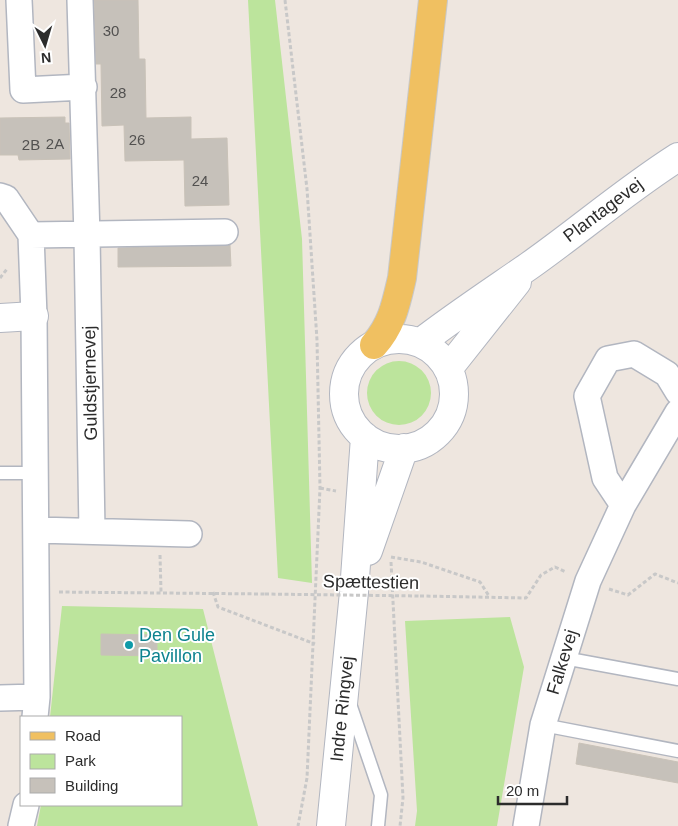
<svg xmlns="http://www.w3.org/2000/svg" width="678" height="826" font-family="Helvetica,sans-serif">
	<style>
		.green { fill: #bce49c }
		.building { fill: #c6c1ba; stroke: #c9c2b8 }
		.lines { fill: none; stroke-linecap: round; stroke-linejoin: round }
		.lane-casing { stroke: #b2b6c0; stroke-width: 15 }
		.street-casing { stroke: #b2b6c0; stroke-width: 28 }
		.secondary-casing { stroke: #b2b6c0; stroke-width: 30 }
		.primary-casing { stroke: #c8c8c8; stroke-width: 30 }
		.path { stroke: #c8c8c8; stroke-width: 3; stroke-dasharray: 4 2.5; stroke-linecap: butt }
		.lane { stroke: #fff; stroke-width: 12 }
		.street { stroke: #fff; stroke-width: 25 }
		.secondary { stroke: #fff; stroke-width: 28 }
		.primary { stroke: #f0c061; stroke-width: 28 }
		.path-bridge { stroke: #c8c8c8; stroke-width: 3; stroke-dasharray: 4 2.5; stroke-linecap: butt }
		.culture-dot { fill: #0f9aa8; stroke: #fff; stroke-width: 2 }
		.labels { text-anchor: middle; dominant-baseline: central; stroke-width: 4; stroke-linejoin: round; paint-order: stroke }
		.number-label { font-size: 15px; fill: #525150 }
		.street-label { font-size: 18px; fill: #2c2c2c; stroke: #fff }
		.culture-label { font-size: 18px; fill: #0d838f; stroke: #fff; text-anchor: start }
	</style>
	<rect width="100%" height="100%" fill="#eee6df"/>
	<path class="green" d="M 248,0 L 275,0 L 302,239 L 312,583 L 278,578 Z
		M367 393a32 32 0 1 1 64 0a32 32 0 1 1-64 0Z
		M 62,606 L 203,609 L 258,826 L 37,826 L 41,805 L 181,805 L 181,717 L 50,717 Z
		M 510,617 L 524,667 L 497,826 L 415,826 L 417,811 L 405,621 Z"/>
	<path class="building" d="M 94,0 L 138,0 L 139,59 L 145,59 L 146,118 L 191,117 L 191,139 L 227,138 L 229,205 L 185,206 L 184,160 L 125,161 L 124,125 L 102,126 L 101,64 L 96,64 Z
		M 65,117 L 65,123 L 69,123 L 70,159 L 19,160 L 18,155 L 0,155 L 0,118 Z
		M 230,245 L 231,266 L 118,267 L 118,248 Z
		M 101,634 L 157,635 L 157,656 L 101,655 Z
		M 579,743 L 678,762 L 678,783 L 576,764 Z"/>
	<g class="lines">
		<g class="lane-casing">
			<path id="lane" d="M 0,473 L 36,473
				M 564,658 L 678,679
				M 350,704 L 381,795 L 378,826
				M 543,725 L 678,751"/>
		</g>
		<g class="street-casing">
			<path id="street" d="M 19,0 L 23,90 L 84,87
				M 80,0 L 87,236 L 92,531
				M 0,196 L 6,198 L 31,235 L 34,316 L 37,697 L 35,717
				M 31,235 L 225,232
				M 623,505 L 605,478 L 587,396 L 608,359 L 634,354 L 667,374 L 678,392
				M 36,530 L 189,534
				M 0,698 L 37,697
				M 21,826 L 26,805
				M 526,826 L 543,725 L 588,581 L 623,505 L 678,412"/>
		</g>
		<g class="secondary-casing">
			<path id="secondary" d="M 0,318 L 34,316
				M344 394a55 55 0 1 1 110 0a55 55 0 1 1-110 0Z
				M 420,343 C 455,316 493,291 529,266 C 580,230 626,190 678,157
				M 448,369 L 517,282
				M 368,551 L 404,448
				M 331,826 L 354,592 L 365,437"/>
		</g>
		<g class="primary-casing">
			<path id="primary" d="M 374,345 C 392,325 396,304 402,278 L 433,0"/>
		</g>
		<path class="path" d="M 285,0 L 307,189 L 317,340 L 320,488 L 307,778 L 298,826
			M 0,278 L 7,269
			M 320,488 L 336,491
			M 160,555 L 161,592
			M 391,557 L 421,562 L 480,582 L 489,596
			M 391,562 L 403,798 L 400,826
			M 609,589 L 628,595 L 655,574 L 678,583
			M 59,592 L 265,594
			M 213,592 L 218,607 L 315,644
			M 420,596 L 526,598 L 541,575 L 555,567 L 566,572"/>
		<use href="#lane" class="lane"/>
		<use href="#street" class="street"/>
		<use href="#secondary" class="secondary"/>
		<use href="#primary" class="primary"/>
		<path class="path-bridge" d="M 265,594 L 420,596"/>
	</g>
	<circle class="culture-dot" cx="129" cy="645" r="5"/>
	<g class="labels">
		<g class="number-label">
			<text x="111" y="30">30</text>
			<text x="118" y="92">28</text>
			<text x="137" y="139">26</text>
			<text x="55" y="143">2A</text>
			<text x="31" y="144">2B</text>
			<text x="200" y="180">24</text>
		</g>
		<g class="street-label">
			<text transform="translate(603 210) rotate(-37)">Plantagevej</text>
			<text transform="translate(90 383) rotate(-91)">Guldstjernevej</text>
			<text transform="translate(371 582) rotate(1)">Spættestien</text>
			<text transform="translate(562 662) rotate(-73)">Falkevej</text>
			<text transform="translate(342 709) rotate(-84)">Indre Ringvej</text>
		</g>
		<g class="culture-label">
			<text x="139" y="635">Den Gule<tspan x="139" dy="21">Pavillon</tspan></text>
		</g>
	</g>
	<rect x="20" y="716" width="162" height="90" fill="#ffffff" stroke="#ababab"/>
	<rect x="30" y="732" width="25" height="8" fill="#f0c061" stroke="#ababab"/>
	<text x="65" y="741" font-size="15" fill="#2c2c2c">Road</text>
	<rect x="30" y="754" width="25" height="15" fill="#bce49c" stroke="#ababab"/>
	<text x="65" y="766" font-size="15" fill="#2c2c2c">Park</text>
	<rect x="30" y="778" width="25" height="15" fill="#c6c1ba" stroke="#ababab"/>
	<text x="65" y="791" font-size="15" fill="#2c2c2c">Building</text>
	<g transform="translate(45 45) rotate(175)" stroke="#ffffff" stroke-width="4" paint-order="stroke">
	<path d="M0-4L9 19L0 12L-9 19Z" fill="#2c2c2c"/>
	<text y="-8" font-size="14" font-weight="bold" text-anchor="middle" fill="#2c2c2c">N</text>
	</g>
	<path d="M498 796v8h69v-8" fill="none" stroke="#2c2c2c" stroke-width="2.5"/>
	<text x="506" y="796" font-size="15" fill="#2c2c2c" stroke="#ffffff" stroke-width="4" paint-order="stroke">20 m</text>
</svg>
